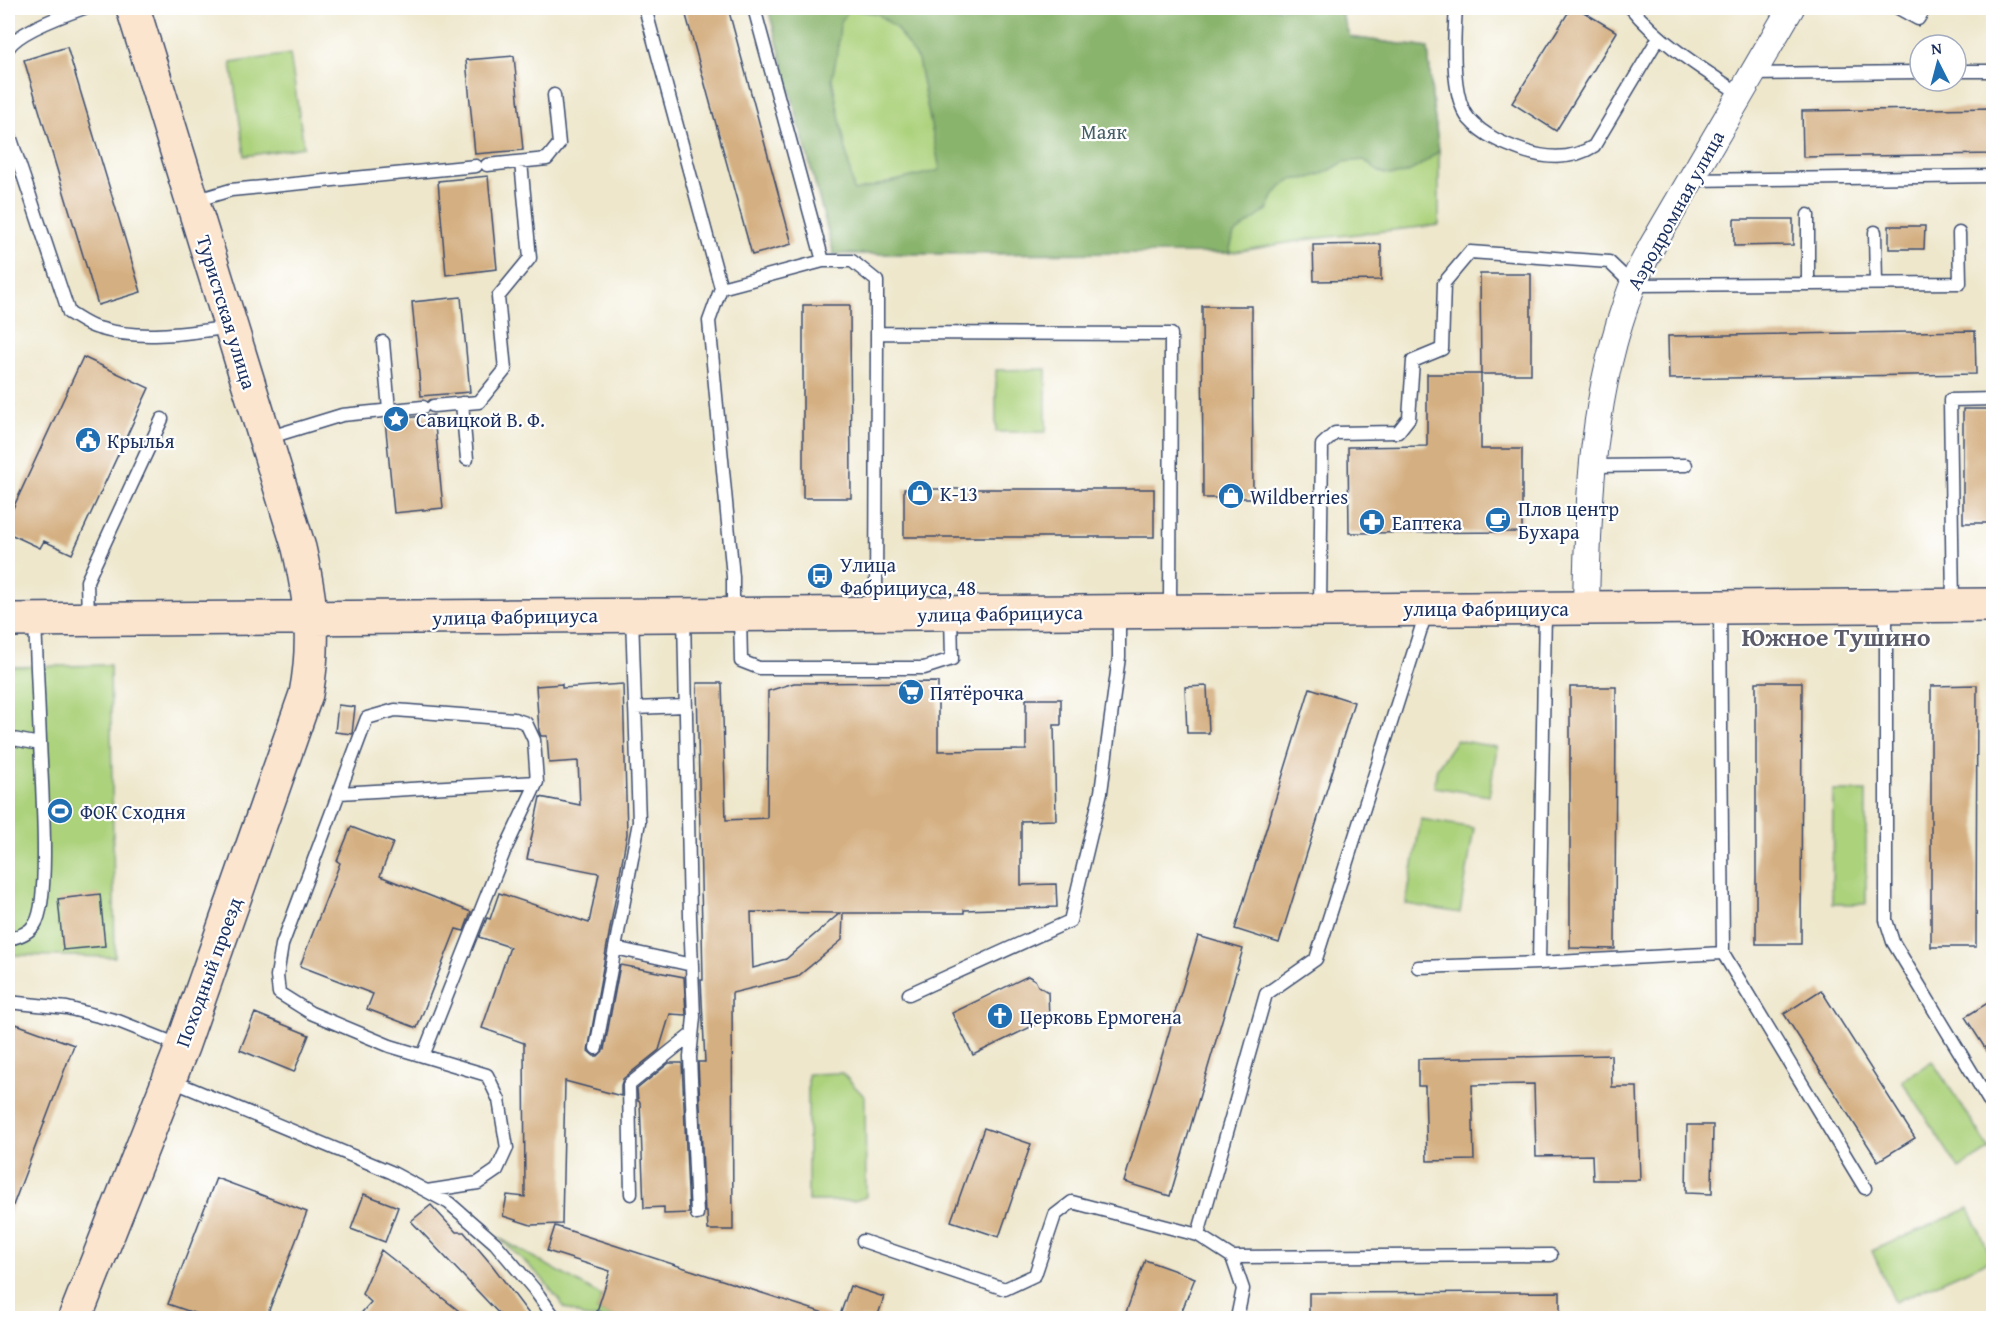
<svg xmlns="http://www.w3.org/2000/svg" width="2001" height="1326" font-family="'Gentium Book Plus',serif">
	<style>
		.green { fill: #acd27c; stroke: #64806d; stroke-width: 1.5 }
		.forest { fill: #89b46c; stroke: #527265; stroke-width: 1.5; fill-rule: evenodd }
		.building { fill: #d4af81; fill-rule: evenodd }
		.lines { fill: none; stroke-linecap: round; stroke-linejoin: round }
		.lane-casing { stroke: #3b4b6e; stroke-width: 15 }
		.street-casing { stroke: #3b4b6e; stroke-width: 28 }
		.secondary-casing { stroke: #3b4b6e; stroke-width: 36 }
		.lane { stroke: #fff; stroke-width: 12 }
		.street { stroke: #fff; stroke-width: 26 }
		.secondary { stroke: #fce5cf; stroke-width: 33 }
		.labels { text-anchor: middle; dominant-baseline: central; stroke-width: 4.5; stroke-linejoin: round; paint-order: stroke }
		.park-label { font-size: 20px; fill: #466067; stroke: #fff }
		.street-label { font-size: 20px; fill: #1b2f5e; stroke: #fff }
		.poi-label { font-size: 20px; fill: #1b2f5e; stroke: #fff; text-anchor: start }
		.district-label { font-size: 26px; font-weight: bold; fill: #5c5c6a; stroke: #fff }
	</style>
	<rect width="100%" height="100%" fill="#fff"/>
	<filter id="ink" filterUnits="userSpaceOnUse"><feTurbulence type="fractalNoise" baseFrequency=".0167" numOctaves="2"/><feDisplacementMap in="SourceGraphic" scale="12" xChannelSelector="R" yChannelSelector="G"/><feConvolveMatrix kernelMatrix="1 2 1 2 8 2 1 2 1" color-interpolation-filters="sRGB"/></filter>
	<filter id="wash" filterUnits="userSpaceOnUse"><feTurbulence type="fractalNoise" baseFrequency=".008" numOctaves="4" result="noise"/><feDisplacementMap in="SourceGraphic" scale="24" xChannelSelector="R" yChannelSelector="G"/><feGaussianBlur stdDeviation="1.35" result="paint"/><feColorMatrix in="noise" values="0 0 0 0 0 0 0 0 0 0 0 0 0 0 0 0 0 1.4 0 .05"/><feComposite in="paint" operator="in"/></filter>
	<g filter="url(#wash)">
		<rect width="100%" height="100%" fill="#eee7cc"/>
		<path class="green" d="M 768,8 L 1339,8 L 1350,37 L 1428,48 L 1432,98 L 1439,151 L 1439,225 L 1310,239 L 1229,253 L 834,254 Z
			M 290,54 L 304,147 L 245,156 L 231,63 Z
			M 1046,369 L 1046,432 L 996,432 L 996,370 Z
			M 110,665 L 115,957 L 8,955 L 8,667 Z
			M 1456,740 L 1497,747 L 1489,796 L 1434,787 L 1437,768 Z
			M 1833,791 L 1866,791 L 1866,904 L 1832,904 Z
			M 1421,819 L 1474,828 L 1460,913 L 1406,904 Z
			M 1932,1061 L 1990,1149 L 1959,1169 L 1902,1081 Z
			M 842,1073 L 865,1097 L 866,1197 L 854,1201 L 808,1201 L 808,1074 Z
			M 1969,1208 L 1992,1259 L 1895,1302 L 1872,1251 Z
			M 499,1238 L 602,1296 L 597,1311 L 621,1318 L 587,1318 L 565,1308 L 540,1276 Z"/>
		<path class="forest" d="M 768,8 L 1339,8 L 1350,37 L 1428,48 L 1432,98 L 1439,151 C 1423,164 1401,183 1379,172 C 1374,169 1368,163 1364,160 L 1344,162 L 1327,172 L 1310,178 L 1290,180 L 1275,193 L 1267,210 L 1234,234 L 1229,253 L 834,254 ZM 849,9 L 878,14 L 896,28 L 918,60 L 940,170 L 854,191 L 832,79 L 838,49 L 840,23 Z"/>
		<g id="blocks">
			<path class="building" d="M 684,8 L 728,8 L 792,244 L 752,255 Z
				M 1571,8 L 1577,8 L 1617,32 L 1556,131 L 1512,103 Z
				M 67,47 L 141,292 L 98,305 L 24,60 Z
				M 514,56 L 523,150 L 475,154 L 466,60 Z
				M 1994,108 L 1994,154 L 1803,157 L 1802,111 Z
				M 488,176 L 497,269 L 446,275 L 438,181 Z
				M 1734,219 L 1793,219 L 1793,245 L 1734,246 Z
				M 1889,226 L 1925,226 L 1924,249 L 1889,249 Z
				M 1381,244 L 1381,280 L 1314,281 L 1313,245 Z
				M 1480,274 L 1531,274 L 1531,374 L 1481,374 Z
				M 461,297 L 470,392 L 421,396 L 412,302 Z
				M 803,305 L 850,305 L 851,498 L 803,498 Z
				M 1202,306 L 1252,306 L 1253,498 L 1203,498 Z
				M 1975,331 L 1976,374 L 1669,379 L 1668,336 Z
				M 83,357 L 149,388 L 72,554 L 44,541 L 40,548 L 8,533 L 8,519 Z
				M 1427,374 L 1481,374 L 1481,449 L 1522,449 L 1522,532 L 1349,533 L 1348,447 L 1427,446 Z
				M 1963,409 L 1994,409 L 1994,523 L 1963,523 Z
				M 434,415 L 443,508 L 394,513 L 385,420 Z
				M 904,489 L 1154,489 L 1154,537 L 904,537 Z
				M 938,682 L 938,751 L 1026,750 L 1026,699 L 1061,699 L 1061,725 L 1054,725 L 1056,820 L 1021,821 L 1021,885 L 1056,884 L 1057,907 L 964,910 L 964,913 L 843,913 L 842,940 L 797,977 L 732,993 L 733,1230 L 708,1230 L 707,1212 L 705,1212 L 698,1062 L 705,1062 L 701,980 L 703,980 L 697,683 L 722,683 L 726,820 L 767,818 L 768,691 L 794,683 ZM 751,912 L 835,913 L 840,913 L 786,959 L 753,968 Z
				M 1756,682 L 1802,682 L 1801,944 L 1756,944 Z
				M 562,684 L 562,688 L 623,684 L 627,834 L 588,1051 L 594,1056 L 598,1056 L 604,1050 L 620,965 L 684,977 L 686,1015 L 670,1014 L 659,1050 L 623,1079 L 621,1085 L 621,1096 L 565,1081 L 562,1224 L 531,1225 L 503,1216 L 507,1195 L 525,1197 L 524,1043 L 482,1028 L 510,947 L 479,937 L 487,918 L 490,919 L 499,893 L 589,923 L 599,873 L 527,859 L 540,797 L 580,805 L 578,761 L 549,763 L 547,736 L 541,736 L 539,731 L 536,686 Z
				M 1977,685 L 1976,947 L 1931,947 L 1931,686 Z
				M 1207,686 L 1209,733 L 1187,733 L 1185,687 Z
				M 1570,687 L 1616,687 L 1615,949 L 1570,948 Z
				M 1310,688 L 1354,702 L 1279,943 L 1235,929 Z
				M 338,705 L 355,707 L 352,734 L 335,732 Z
				M 351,827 L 393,843 L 380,876 L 471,912 L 464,931 L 456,929 L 417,1028 L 367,1009 L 373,994 L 300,966 L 340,863 L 337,861 Z
				M 100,894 L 105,946 L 63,950 L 58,899 Z
				M 1198,936 L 1243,949 L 1170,1196 L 1124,1182 Z
				M 1028,976 L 1035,980 L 1038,986 L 1048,992 L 1049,1018 L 973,1055 L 952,1013 Z
				M 1821,990 L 1915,1138 L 1878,1161 L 1784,1014 Z
				M 1994,999 L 1994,1062 L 1965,1017 Z
				M 255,1013 L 309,1035 L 294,1072 L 240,1050 Z
				M 16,1024 L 74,1045 L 9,1216 L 8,1216 L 8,1045 Z
				M 1611,1055 L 1612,1087 L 1637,1087 L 1640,1180 L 1593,1180 L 1592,1155 L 1536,1156 L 1534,1084 L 1472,1085 L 1474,1160 L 1427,1161 L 1425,1086 L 1418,1086 L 1418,1059 Z
				M 669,1063 L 682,1063 L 689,1213 L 664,1214 L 664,1207 L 644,1208 L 640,1102 L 638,1101 L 637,1089 Z
				M 1687,1125 L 1713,1125 L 1712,1194 L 1686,1193 Z
				M 984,1128 L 1031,1144 L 999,1237 L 951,1221 Z
				M 216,1178 L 307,1212 L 266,1318 L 208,1318 L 168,1304 Z
				M 364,1194 L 398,1207 L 385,1242 L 351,1229 Z
				M 431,1205 L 456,1232 L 464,1232 L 492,1265 L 532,1318 L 503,1318 L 411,1221 Z
				M 555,1226 L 830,1315 L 829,1318 L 621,1318 L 597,1311 L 610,1271 L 547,1251 Z
				M 381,1250 L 468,1318 L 357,1318 L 371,1302 L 362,1294 Z
				M 1145,1260 L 1195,1278 L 1179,1318 L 1124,1318 Z
				M 850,1286 L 884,1297 L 877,1318 L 839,1318 Z
				M 1560,1292 L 1560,1318 L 1309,1318 L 1309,1293 Z"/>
		</g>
	</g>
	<g filter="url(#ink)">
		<use href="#blocks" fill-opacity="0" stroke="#3b4b6e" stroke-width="1.5"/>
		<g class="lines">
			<g class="lane-casing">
				<path id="lane" d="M 645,8 L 721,288 L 823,261 L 852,261 L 877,281 L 877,333 L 1171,334 L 1170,609
					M 754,8 L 823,261
					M 1456,8 C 1454,36 1450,97 1469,119 C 1484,136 1504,144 1524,151 C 1548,159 1572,160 1594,146 L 1659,37
					M 1631,8 C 1661,44 1701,68 1740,94
					M 1898,8 L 1918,19 L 1925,8
					M 8,48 C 19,31 64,15 84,8
					M 1956,71 L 1994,71
					M 1753,74 L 1920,72
					M 8,130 L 69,313 C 78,318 88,326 98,328 C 140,341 188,333 230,327
					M 487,165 L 547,159 L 559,144 L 554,95
					M 1689,180 L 1994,176
					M 194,201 L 231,190 L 476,166
					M 1875,232 L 1876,284
					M 1808,284 L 1808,215
					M 721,288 L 709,321 L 733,577 L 733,614
					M 383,342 L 389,410
					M 462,403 L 467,459
					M 433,406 L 479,402 L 505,370 L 498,297 L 530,258 L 521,162
					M 267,438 L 342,415 L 423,407
					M 1592,466 L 1686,465
					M 1953,605 L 1950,400 L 1994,399
					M 1886,607 L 1886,920 L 1893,942 L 1994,1109
					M 1320,608 L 1322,445 L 1335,433 L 1398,432 L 1409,418 L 1413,361 L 1442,349 L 1444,283 L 1470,252 L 1609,262 L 1633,285 L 1960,283 L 1959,233
					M 1720,608 L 1723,953 L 1865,1188
					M 876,611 L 877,333
					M 684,615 L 690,917 L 694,1017 L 690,1057 L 697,1214
					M 740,616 L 741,661 L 759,668 L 924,668 L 952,659 L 951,615
					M 88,618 L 87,581 L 162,419
					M 635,708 L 685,706
					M 8,738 L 40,744
					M 339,793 L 537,782
					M 8,939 C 18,937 29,933 35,924 C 51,901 41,774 40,741 C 38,701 37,661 35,621
					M 615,948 L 692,965
					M 1539,963 L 1545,610
					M 1418,967 L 1539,963 L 1723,953
					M 909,994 L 1070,921 L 1101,792 L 1119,657 L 1119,613
					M 8,1002 L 67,1008 L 118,1021 L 181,1046
					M 596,1048 L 639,822 L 632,616
					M 423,1056 L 504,852 L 537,782 L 534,740 L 526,723 L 514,719 L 395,710 L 367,718 L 282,945 L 277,976 L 279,993 L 311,1013 L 390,1046 L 487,1075 L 499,1100 L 507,1148 L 497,1170 L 478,1183 L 427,1191
					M 170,1080 L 391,1172 L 449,1203 L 495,1243 L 534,1289 L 555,1318
					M 631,1194 L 629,1085 L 692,1034
					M 863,1241 L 1005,1289 L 1035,1275 L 1055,1215 L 1072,1202 L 1198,1235
					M 1232,1257 L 1551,1255
					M 1237,1318 L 1243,1289 L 1232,1257 L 1198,1235 L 1266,994 L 1316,959 L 1426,613"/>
			</g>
			<g class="street-casing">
				<path id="street" d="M 1586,607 C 1588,499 1592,390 1632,287 C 1637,273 1645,260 1652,246 L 1791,8"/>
			</g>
			<g class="secondary-casing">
				<path id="secondary" d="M 8,620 L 1994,605
					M 75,1318 L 182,1047 L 306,694 C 316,641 311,601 299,548 L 133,8"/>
			</g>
			<use href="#lane" class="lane"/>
			<use href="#street" class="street"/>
			<use href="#secondary" class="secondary"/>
		</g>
	</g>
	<defs>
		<g id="sight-disc" transform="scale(1.35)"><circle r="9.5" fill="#1f6fb2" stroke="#fff"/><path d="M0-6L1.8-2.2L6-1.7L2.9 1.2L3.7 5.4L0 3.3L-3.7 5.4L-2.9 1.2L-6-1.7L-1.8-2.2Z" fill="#fff"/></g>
		<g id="civic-disc" transform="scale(1.35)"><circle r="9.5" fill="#1f6fb2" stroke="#fff"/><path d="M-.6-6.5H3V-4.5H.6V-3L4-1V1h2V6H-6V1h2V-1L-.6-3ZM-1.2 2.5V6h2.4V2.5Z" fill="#fff"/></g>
		<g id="shop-disc" transform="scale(1.35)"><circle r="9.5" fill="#1f6fb2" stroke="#fff"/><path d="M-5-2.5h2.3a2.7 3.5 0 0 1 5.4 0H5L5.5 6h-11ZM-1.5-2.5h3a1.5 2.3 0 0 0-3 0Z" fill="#fff"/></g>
		<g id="cafe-disc" transform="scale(1.35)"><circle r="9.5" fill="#1f6fb2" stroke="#fff"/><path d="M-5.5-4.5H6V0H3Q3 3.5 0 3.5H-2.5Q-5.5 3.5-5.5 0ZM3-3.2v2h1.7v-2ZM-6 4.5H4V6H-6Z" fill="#fff"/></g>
		<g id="pharmacy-disc" transform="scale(1.35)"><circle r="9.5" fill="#1f6fb2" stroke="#fff"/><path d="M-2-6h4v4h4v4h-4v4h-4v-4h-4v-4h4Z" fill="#fff"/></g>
		<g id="bus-disc" transform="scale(1.35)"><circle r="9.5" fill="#1f6fb2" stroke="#fff"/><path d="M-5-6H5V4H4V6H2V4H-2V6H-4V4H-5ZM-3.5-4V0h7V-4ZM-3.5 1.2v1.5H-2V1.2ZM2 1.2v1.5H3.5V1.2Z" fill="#fff"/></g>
		<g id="supermarket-disc" transform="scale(1.35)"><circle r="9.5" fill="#1f6fb2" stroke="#fff"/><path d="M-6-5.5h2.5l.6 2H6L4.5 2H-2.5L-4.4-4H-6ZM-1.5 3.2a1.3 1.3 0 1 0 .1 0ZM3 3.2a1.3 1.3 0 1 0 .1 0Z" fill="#fff"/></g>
		<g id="stadium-disc" transform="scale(1.35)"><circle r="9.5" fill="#1f6fb2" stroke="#fff"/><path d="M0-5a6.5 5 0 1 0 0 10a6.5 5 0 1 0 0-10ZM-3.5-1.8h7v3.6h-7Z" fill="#fff"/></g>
		<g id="church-disc" transform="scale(1.35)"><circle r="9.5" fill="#1f6fb2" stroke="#fff"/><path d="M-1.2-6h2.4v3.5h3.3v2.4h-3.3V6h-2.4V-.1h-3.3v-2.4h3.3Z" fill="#fff"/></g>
	</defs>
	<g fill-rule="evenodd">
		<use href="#sight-disc" x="396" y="419"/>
		<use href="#civic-disc" x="88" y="440"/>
		<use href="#shop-disc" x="920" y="493"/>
		<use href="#shop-disc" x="1231" y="496"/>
		<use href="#cafe-disc" x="1498" y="520"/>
		<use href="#pharmacy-disc" x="1372" y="522"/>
		<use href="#bus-disc" x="820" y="576"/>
		<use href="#supermarket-disc" x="911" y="692"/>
		<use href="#stadium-disc" x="60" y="811"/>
		<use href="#church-disc" x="1000" y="1016"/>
	</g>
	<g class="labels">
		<g class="park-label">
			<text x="1104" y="131">Маяк</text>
		</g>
		<g class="street-label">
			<text transform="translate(1675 210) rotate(-61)">Аэродромная улица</text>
			<text transform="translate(227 312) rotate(73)">Туристская улица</text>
			<text x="1486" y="608">улица Фабрициуса</text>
			<text transform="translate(1000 613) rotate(-1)">улица Фабрициуса</text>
			<text transform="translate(515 616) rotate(-1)">улица Фабрициуса</text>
			<text transform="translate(208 972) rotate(-70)">Походный проезд</text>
		</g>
		<g class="poi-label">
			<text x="416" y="419">Савицкой В. Ф.</text>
			<text x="107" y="440">Крылья</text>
			<text x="940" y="493">K-13</text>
			<text x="1250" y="496">Wildberries</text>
			<text x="1518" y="508">Плов центр<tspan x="1518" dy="23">Бухара</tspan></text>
			<text x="1392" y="522">Еаптека</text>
			<text x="840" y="564">Улица<tspan x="840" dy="23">Фабрициуса, 48</tspan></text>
			<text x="930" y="692">Пятёрочка</text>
			<text x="80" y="811">ФОК Сходня</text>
			<text x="1020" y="1016">Церковь Ермогена</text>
		</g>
		<g class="district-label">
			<text x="1836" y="636">Южное Тушино</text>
		</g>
	</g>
	<rect width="2001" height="1326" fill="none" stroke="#fff" stroke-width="30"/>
	<g transform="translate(1938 63) rotate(354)"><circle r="28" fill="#ffffff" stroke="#a4acbf" stroke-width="1.5"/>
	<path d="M0-4.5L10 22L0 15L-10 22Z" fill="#1f6fb2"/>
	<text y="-9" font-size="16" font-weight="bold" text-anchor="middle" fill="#1b2f5e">N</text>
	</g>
</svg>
